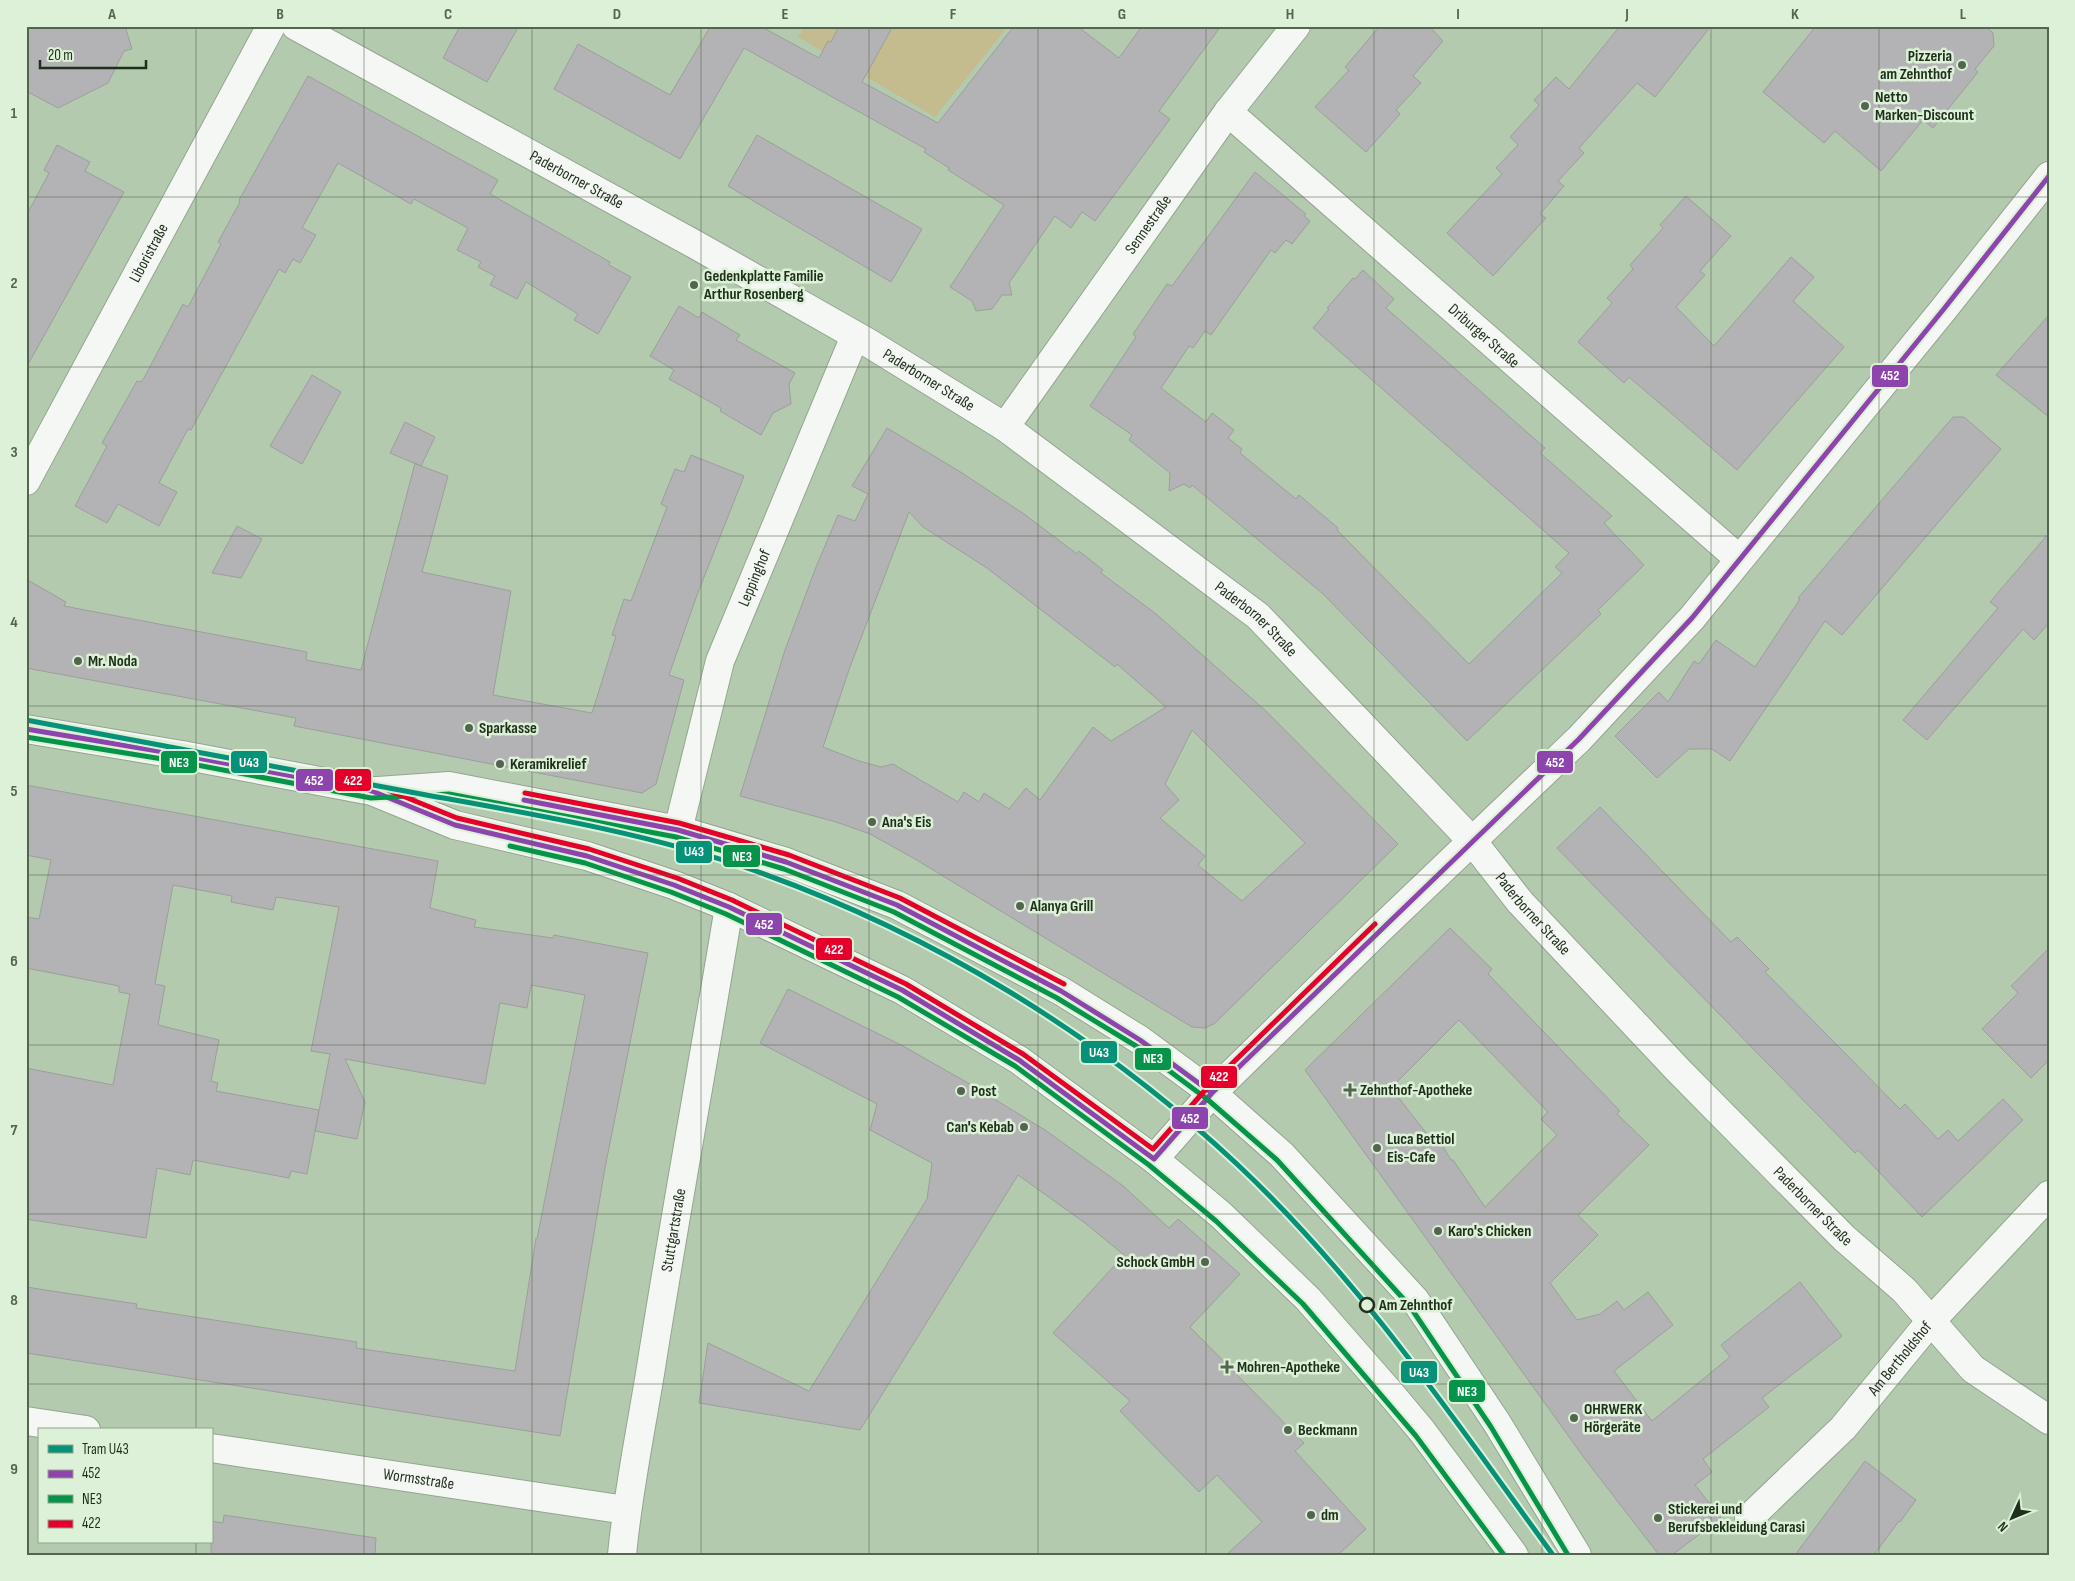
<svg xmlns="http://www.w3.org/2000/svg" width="2075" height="1581" font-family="'Sofia Sans Condensed',sans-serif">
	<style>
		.green { fill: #c4bb8f }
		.building { fill: #b3b2b4; stroke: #9c9f9c; fill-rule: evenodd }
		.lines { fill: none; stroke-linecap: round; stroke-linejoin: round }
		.minor-casing { stroke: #94a590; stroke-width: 30 }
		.major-casing { stroke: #94a590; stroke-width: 30 }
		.minor { stroke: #f4f7f3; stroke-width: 28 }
		.major { stroke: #f4f7f3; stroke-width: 28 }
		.bus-1-casing { stroke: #dcf1d7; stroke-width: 9 }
		.bus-2-casing { stroke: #dcf1d7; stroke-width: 9 }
		.bus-3-casing { stroke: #dcf1d7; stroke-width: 9 }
		.bus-1 { stroke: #8e44ad; stroke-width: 5 }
		.bus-2 { stroke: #059449; stroke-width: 5 }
		.bus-3 { stroke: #e4002b; stroke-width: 5 }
		.tram-1-casing { stroke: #dcf1d7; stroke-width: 9 }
		.tram-1 { stroke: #069179; stroke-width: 5 }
		.grid { fill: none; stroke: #53654f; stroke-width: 1; stroke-opacity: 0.55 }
		.poi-dot { fill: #53654f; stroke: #dcf1d7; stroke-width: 2 }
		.stop-dot { fill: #dcf1d7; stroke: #1f2f1b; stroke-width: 2.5 }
		.labels { text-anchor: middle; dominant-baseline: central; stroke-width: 5; stroke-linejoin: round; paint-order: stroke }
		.poi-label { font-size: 16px; font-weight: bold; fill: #1f2f1b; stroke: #dcf1d7; text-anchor: start }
		.street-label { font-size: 16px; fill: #1f2f1b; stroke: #dcf1d7 }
		.stop-label { font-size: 16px; font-weight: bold; fill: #1f2f1b; stroke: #dcf1d7; text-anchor: start }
		.line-badge { stroke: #dcf1d7; stroke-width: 2 }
		.badge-label { font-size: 14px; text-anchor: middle; font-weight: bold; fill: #fff }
		.neatline { fill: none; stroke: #53654f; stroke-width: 2 }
		.grid-label { font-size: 16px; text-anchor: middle; font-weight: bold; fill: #53654f }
	</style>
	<rect width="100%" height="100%" fill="#b4caaf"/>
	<path class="green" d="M 805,26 L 839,26 L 878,54 L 893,26 L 1000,26 L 1005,30 L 935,117 L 798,37 Z"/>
	<path class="building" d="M 26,26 L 125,26 L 132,49 L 124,51 L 108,83 L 58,108 L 26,91 Z
		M 460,26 L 519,26 L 487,82 L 443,58 Z
		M 704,26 L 760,26 L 819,58 L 828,41 L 831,42 L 839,26 L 893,26 L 862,82 L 938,123 L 1014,26 L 1077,26 L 1119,58 L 1142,26 L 1221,26 L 1159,111 L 1170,119 L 1095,221 L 1082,212 L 1071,228 L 1055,216 L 1009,283 L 1012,295 L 1002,295 L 992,309 L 976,311 L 972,301 L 950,287 L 1004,205 L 948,170 L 949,168 L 924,152 L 926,149 L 744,48 L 680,159 L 554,89 L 578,44 L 670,95 L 709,29 Z
		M 1380,26 L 1429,26 L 1443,41 L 1413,76 L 1421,83 L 1396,110 L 1400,114 L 1366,152 L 1315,107 L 1349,70 L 1345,67 Z
		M 1620,26 L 1711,26 L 1655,97 L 1637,83 L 1579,148 L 1584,153 L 1558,181 L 1564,186 L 1540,214 L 1546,218 L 1493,276 L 1447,233 L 1502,174 L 1496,168 L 1518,145 L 1510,137 L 1539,105 L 1534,100 L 1556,77 L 1569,89 Z
		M 1816,26 L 1985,26 L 1993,33 L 1994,46 L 1975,69 L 1978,72 L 1933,128 L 1923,120 L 1881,171 L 1835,131 L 1824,143 L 1763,92 Z
		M 308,76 L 498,180 L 490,194 L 610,262 L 609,265 L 631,277 L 598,334 L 574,320 L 578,314 L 526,282 L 517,299 L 490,285 L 495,276 L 478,267 L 481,262 L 457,250 L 468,228 L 414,199 L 411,204 L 338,163 L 302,228 L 316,235 L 300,263 L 293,259 L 285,273 L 279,269 L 191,430 L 188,429 L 159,483 L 177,492 L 159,526 L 118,504 L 107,523 L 75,506 L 107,446 L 102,443 L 137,381 L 141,382 L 144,378 L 183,304 L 188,307 L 221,244 L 218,242 L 240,202 L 239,200 Z
		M 757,135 L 922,229 L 891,282 L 728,186 Z
		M 57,145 L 90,162 L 85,171 L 124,192 L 26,368 L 26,216 L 49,173 L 44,170 Z
		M 1255,172 L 1306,214 L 1304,216 L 1310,221 L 1292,244 L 1286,240 L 1275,253 L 1271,250 L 1211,335 L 1205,331 L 1193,348 L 1189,346 L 1161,388 L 1206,422 L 1212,413 L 1234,430 L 1228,438 L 1242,449 L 1240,453 L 1296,499 L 1299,495 L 1338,528 L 1337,530 L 1469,664 L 1562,573 L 1555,567 L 1569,553 L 1313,328 L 1329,309 L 1327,308 L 1353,278 L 1355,279 L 1363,270 L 1394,299 L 1386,308 L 1545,448 L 1540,453 L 1612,516 L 1604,523 L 1644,565 L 1598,610 L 1601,614 L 1467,741 L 1322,593 L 1192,485 L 1190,488 L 1184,484 L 1169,491 L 1170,473 L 1129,440 L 1132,435 L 1090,406 L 1136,337 L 1133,334 L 1159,296 L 1167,284 L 1172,286 Z
		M 1686,196 L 1731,236 L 1700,271 L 1705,275 L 1676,307 L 1714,346 L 1791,257 L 1814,277 L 1793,301 L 1844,347 L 1737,470 L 1629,377 L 1624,383 L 1578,342 L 1612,303 L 1607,298 L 1633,269 L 1630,265 L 1663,228 L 1660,225 Z
		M 679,306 L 699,318 L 702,312 L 740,335 L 736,340 L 795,373 L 789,384 L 791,404 L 773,413 L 761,435 L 720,411 L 721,408 L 669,379 L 674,370 L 650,356 Z
		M 2049,315 L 2049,417 L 1996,375 Z
		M 312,375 L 341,392 L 302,464 L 270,446 Z
		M 1953,417 L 1964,417 L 2001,449 L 1842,635 L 1825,621 L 1730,761 L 1712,749 L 1689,749 L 1657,778 L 1615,736 L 1659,692 L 1668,702 L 1694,661 L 1699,664 L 1716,640 L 1755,667 L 1800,599 L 1798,598 Z
		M 405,422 L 435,437 L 421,466 L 448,476 L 422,572 L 511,591 L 493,695 L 592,713 L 616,636 L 612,635 L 624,599 L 631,601 L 667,507 L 661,504 L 675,469 L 684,472 L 691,455 L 744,476 L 697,595 L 669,675 L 684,680 L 656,784 L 642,793 L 294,726 L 296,718 L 26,668 L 26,579 L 66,602 L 64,606 L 307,652 L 306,660 L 361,670 L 415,463 L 421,466 L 390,453 Z
		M 887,428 L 959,471 L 1024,514 L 1077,554 L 1079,551 L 1103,570 L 1101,573 L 1155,613 L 1267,712 L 1398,844 L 1214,1024 L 1205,1028 L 1192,1027 L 915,859 L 870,834 L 836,822 L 740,796 L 785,650 L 816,567 L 838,515 L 855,521 L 868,494 L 852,486 ZM 909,512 L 923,527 L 987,568 L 1115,667 L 1117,664 L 1166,707 L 1111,741 L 1093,727 L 1040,800 L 1026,788 L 1009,809 L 984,793 L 979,802 L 964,792 L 958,802 L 893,764 L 881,767 L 859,761 L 823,747 L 850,667 ZM 1192,730 L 1305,843 L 1242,901 L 1198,865 L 1205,856 L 1160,818 L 1179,800 L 1165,784 Z
		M 237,526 L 262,539 L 241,578 L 212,573 Z
		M 2049,533 L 2049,623 L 2034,640 L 2023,629 L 1927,740 L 1903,720 L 1998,608 L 1990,602 Z
		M 26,785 L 438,861 L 430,908 L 476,920 L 474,927 L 553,938 L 554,935 L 648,953 L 605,1168 L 560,1436 L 26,1353 L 26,1287 L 137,1304 L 136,1308 L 357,1342 L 356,1348 L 515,1371 L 536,1238 L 537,1239 L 585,995 L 531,985 L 527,1008 L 500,1003 L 485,1084 L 345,1059 L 365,1102 L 357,1139 L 315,1131 L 330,1054 L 311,1051 L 339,907 L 276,897 L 273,910 L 231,902 L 232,896 L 173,885 L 155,984 L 165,986 L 158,1025 L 219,1040 L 211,1081 L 218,1083 L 216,1091 L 319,1110 L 307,1174 L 291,1171 L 289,1178 L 193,1160 L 190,1175 L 157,1168 L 146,1238 L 26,1219 L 26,1068 L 113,1085 L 130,994 L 119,992 L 119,986 L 26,968 L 26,917 L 39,919 L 51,860 L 26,855 Z
		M 1600,807 L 1731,942 L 1737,937 L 1769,969 L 1765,972 L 1900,1109 L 1905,1104 L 1938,1139 L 1948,1130 L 1958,1141 L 2003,1099 L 2023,1120 L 1922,1217 L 1858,1150 L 1855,1153 L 1557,848 Z
		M 1450,928 L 1492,969 L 1488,974 L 1620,1111 L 1617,1114 L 1649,1145 L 1578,1215 L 1598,1235 L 1550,1283 L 1577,1320 L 1600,1314 L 1617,1301 L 1624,1310 L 1648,1292 L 1673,1325 L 1614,1371 L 1652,1421 L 1730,1357 L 1721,1345 L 1800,1282 L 1842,1336 L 1762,1398 L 1769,1407 L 1703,1459 L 1712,1472 L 1695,1485 L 1721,1518 L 1672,1555 L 1659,1555 L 1585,1459 L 1305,1070 ZM 1459,1020 L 1548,1112 L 1541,1119 L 1557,1135 L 1485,1207 L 1453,1160 L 1451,1160 L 1439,1140 L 1434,1143 L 1391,1088 Z
		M 2049,948 L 2049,1060 L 2031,1078 L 1982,1029 L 2018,993 L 2011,986 Z
		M 788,989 L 903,1046 L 968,1083 L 1045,1130 L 1122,1185 L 1169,1228 L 1178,1219 L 1240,1274 L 1190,1327 L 1304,1443 L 1295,1451 L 1366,1529 L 1338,1555 L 1226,1555 L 1262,1522 L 1217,1475 L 1199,1492 L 1120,1411 L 1130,1401 L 1053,1333 L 1124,1255 L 1085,1223 L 1018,1175 L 860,1430 L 699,1403 L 708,1343 L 809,1391 L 927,1199 L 932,1163 L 870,1130 L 877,1104 L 760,1043 Z
		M 1865,1461 L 1916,1500 L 1900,1522 L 1899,1521 L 1874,1555 L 1795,1555 Z
		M 224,1515 L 376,1538 L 375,1555 L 211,1555 L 211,1521 L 223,1523 Z"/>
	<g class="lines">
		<g class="minor-casing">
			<g id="minor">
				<path id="s1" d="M 296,26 L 696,245 L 867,342 L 1005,427 L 1258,616 L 1473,842 L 1520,902 L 1679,1071 L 1844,1238 L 1904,1290 L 1973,1369 L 2049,1420"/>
				<path id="s2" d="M 1228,112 L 1739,559"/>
				<path id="s3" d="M 1005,427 L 1228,112 L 1296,26"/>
				<path id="s4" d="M 26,481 L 271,26"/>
				<path id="s5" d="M 678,830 L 720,661 L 855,336"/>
				<path d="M 1154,1159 L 1212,1093 L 1380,929 L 1579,739 L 1692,618 L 1943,310 L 2049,176"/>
				<path d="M 26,1421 L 86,1430"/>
				<path id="s6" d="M 211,1448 L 626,1510"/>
				<path id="s7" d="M 1749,1518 L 1843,1428 L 1930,1322 L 2049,1195"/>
				<path id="s8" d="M 622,1555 C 628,1490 642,1425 652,1361 C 676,1209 704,1059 729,907"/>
			</g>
		</g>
		<g class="major-casing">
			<path id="major" d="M 26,729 L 182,755 L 372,791 L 455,825 L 587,856 L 674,885 L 729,907 L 902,990 L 1019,1060 L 1154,1159 L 1221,1215 L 1308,1299 L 1391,1394 L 1422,1431 L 1514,1555
				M 378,791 L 449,786 L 678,830 L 786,862 L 897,905 L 1061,991 L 1140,1040 L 1212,1093 L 1282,1155 L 1415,1300 L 1497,1423 L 1577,1555"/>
		</g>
		<use href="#minor" class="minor"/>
		<use href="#major" class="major"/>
		<g class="bus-1-casing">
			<path id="bus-1" d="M 26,729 L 182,755 L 372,791 L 455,825 L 587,856 L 674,885 L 729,907 L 902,990 L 1019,1060 L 1154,1159 L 1212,1093 L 1579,739 L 1692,618 L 1943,310 L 2049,176
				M 524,800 L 678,830 L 786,862 L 897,905 L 1061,991 L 1140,1040 L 1212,1093"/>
		</g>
		<g class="bus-2-casing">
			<path id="bus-2" d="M 26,737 L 181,762 L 371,798 L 449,794 L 676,837 L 784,869 L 894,912 L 1057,998 L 1136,1046 L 1207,1099 L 1277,1160 L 1409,1305 L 1491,1427 L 1568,1555
				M 510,846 L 585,863 L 671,892 L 726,914 L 898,997 L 1015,1066 L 1149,1165 L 1216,1221 L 1303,1304 L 1416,1436 L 1504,1555"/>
		</g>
		<g class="bus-3-casing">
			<path id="bus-3" d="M 27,722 L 183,748 L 373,784 L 457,818 L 589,849 L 677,878 L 732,900 L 906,984 L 1023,1054 L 1153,1149 L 1207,1088 L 1375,924
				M 525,793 L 679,823 L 789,855 L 900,898 L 1064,984"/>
		</g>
		<use href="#bus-1" class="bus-1"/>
		<use href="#bus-2" class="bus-2"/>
		<use href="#bus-3" class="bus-3"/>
		<g class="tram-1-casing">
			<path id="tram-1" d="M 26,720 C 158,745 289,769 421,794 C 531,814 643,832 750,869 C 930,932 1098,1034 1238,1165 C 1360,1280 1454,1419 1553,1555"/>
		</g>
		<use href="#tram-1" class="tram-1"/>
	</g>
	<path class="grid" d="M 196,26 L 196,1430M 364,26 L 364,1555M 532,26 L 532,1555M 701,26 L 701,1555M 869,26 L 869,1555M 1038,26 L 1038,1555M 1206,26 L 1206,1555M 1374,26 L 1374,1555M 1542,26 L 1542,1555M 1711,26 L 1711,1555M 1879,26 L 1879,1555M 26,197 L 2049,197M 26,367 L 2049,367M 26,536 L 2049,536M 26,706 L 2049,706M 26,875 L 2049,875M 26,1045 L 2049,1045M 26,1214 L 2049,1214M 26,1384 L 2049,1384M 196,1542 L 196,1555"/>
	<g class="poi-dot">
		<circle cx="1962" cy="65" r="5"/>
		<circle cx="1865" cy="106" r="5"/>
		<circle cx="694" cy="285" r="5"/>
		<circle cx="78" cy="661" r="5"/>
		<circle cx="469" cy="728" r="5"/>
		<circle cx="500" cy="764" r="5"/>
		<circle cx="872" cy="822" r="5"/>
		<circle cx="1020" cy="906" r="5"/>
		<path d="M1347.5 1082.5h5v5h5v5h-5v5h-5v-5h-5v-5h5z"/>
		<circle cx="961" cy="1091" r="5"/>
		<circle cx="1024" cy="1127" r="5"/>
		<circle cx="1377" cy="1148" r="5"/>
		<circle cx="1438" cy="1231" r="5"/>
		<circle cx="1205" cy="1262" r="5"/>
		<path d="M1224.5 1359.5h5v5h5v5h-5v5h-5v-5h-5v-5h5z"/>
		<circle cx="1574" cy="1418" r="5"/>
		<circle cx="1288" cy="1430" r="5"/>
		<circle cx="1311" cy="1515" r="5"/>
		<circle cx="1658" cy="1518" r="5"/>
	</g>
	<circle class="stop-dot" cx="1367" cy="1305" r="7"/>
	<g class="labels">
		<g class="poi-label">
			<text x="1952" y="56" text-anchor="end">Pizzeria<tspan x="1952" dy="18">am Zehnthof</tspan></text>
			<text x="1875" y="97">Netto<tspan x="1875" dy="18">Marken-Discount</tspan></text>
			<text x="704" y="276">Gedenkplatte Familie<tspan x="704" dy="18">Arthur Rosenberg</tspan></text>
			<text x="88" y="661">Mr. Noda</text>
			<text x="479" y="728">Sparkasse</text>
			<text x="510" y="764">Keramikrelief</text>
			<text x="882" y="822">Ana's Eis</text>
			<text x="1030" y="906">Alanya Grill</text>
			<text x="1360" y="1090">Zehnthof-Apotheke</text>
			<text x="971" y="1091">Post</text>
			<text x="1014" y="1127" text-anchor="end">Can's Kebab</text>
			<text x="1387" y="1139">Luca Bettiol<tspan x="1387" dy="18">Eis-Cafe</tspan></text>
			<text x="1448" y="1231">Karo's Chicken</text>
			<text x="1195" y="1262" text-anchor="end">Schock GmbH</text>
			<text x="1237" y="1367">Mohren-Apotheke</text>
			<text x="1584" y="1409">OHRWERK<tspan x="1584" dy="18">Hörgeräte</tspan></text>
			<text x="1298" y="1430">Beckmann</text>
			<text x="1668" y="1509">Stickerei und<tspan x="1668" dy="18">Berufsbekleidung Carasi</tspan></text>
			<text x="1321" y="1515">dm</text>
		</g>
		<g class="street-label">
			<text stroke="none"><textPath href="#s1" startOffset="320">Paderborner Straße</textPath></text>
			<text stroke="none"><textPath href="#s3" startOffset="248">Sennestraße</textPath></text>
			<text stroke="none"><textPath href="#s4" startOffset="259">Liboristraße</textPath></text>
			<text stroke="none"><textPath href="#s2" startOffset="340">Driburger Straße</textPath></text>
			<text stroke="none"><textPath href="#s1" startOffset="725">Paderborner Straße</textPath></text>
			<text stroke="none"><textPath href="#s5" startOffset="264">Leppinghof</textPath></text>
			<text stroke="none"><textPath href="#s1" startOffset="1131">Paderborner Straße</textPath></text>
			<text stroke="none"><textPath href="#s1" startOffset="1536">Paderborner Straße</textPath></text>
			<text stroke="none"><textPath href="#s1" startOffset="1941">Paderborner Straße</textPath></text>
			<text stroke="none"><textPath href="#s8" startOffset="329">Stuttgartstraße</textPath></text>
			<text stroke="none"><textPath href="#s7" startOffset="220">Am Bertholdshof</textPath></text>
			<text stroke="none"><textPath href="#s6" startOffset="210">Wormsstraße</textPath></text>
		</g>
		<g class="stop-label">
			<text x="1379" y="1305">Am Zehnthof</text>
		</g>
	</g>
	<g class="line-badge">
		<rect x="1871" y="364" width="38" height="24" rx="5" fill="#8e44ad"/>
		<rect x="160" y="750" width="38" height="24" rx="5" fill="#059449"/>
		<rect x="1536" y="750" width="38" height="24" rx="5" fill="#8e44ad"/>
		<rect x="230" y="750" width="38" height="24" rx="5" fill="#069179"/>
		<rect x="295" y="768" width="39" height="24" rx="5" fill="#8e44ad"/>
		<rect x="334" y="768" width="38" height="24" rx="5" fill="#e4002b"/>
		<rect x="675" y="840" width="38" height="24" rx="5" fill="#069179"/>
		<rect x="722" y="844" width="39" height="24" rx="5" fill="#059449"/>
		<rect x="745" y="912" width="38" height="24" rx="5" fill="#8e44ad"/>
		<rect x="815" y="937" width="38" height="24" rx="5" fill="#e4002b"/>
		<rect x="1080" y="1040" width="38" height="24" rx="5" fill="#069179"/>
		<rect x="1134" y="1047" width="38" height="24" rx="5" fill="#059449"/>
		<rect x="1200" y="1065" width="38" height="24" rx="5" fill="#e4002b"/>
		<rect x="1171" y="1106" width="38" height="24" rx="5" fill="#8e44ad"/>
		<rect x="1400" y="1360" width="38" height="24" rx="5" fill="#069179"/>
		<rect x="1448" y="1379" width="38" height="24" rx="5" fill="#059449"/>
	</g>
	<g class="badge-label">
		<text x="1890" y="380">452</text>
		<text x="179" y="767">NE3</text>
		<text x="1555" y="767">452</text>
		<text x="249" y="767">U43</text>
		<text x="314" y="785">452</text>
		<text x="353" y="785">422</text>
		<text x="694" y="856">U43</text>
		<text x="742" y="861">NE3</text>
		<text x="764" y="929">452</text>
		<text x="834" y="954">422</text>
		<text x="1099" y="1057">U43</text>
		<text x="1153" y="1063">NE3</text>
		<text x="1219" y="1081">422</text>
		<text x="1190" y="1123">452</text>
		<text x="1419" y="1377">U43</text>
		<text x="1467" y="1396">NE3</text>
	</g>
	<rect width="2075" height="1581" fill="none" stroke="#dcf1d7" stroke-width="55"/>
	<rect x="38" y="1428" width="175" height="115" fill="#dcf1d7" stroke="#90a38c"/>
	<rect x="48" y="1445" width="25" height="8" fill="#069179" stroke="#90a38c"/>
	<text x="82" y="1454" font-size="15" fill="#1f2f1b">Tram U43</text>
	<rect x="48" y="1470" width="25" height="8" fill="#8e44ad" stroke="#90a38c"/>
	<text x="82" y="1478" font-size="15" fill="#1f2f1b">452</text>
	<rect x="48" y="1495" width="25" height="8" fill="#059449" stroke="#90a38c"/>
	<text x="82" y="1504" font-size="15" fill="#1f2f1b">NE3</text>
	<rect x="48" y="1520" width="25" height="8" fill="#e4002b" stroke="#90a38c"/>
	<text x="82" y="1528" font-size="15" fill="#1f2f1b">422</text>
	<g transform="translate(2012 1518) rotate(226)" stroke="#dcf1d7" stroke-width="4" paint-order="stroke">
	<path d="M0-4L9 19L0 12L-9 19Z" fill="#1f2f1b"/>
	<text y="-8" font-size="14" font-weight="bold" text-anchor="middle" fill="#1f2f1b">N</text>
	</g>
	<path d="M40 60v8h106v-8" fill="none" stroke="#1f2f1b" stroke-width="2.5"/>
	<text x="48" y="60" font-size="15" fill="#1f2f1b" stroke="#dcf1d7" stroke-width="4" paint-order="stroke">20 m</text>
	<rect x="28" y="28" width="2020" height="1526" class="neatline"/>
	<g class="grid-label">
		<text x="112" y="19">A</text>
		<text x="280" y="19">B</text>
		<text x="448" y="19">C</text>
		<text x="617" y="19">D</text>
		<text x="785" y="19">E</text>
		<text x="953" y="19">F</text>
		<text x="1122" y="19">G</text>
		<text x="1290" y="19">H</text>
		<text x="1458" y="19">I</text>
		<text x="1627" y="19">J</text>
		<text x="1795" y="19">K</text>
		<text x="1963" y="19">L</text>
		<text x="14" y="118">1</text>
		<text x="14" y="288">2</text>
		<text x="14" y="457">3</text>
		<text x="14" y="627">4</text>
		<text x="14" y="796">5</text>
		<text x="14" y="966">6</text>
		<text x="14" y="1135">7</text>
		<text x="14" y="1305">8</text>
		<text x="14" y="1474">9</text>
	</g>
</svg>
